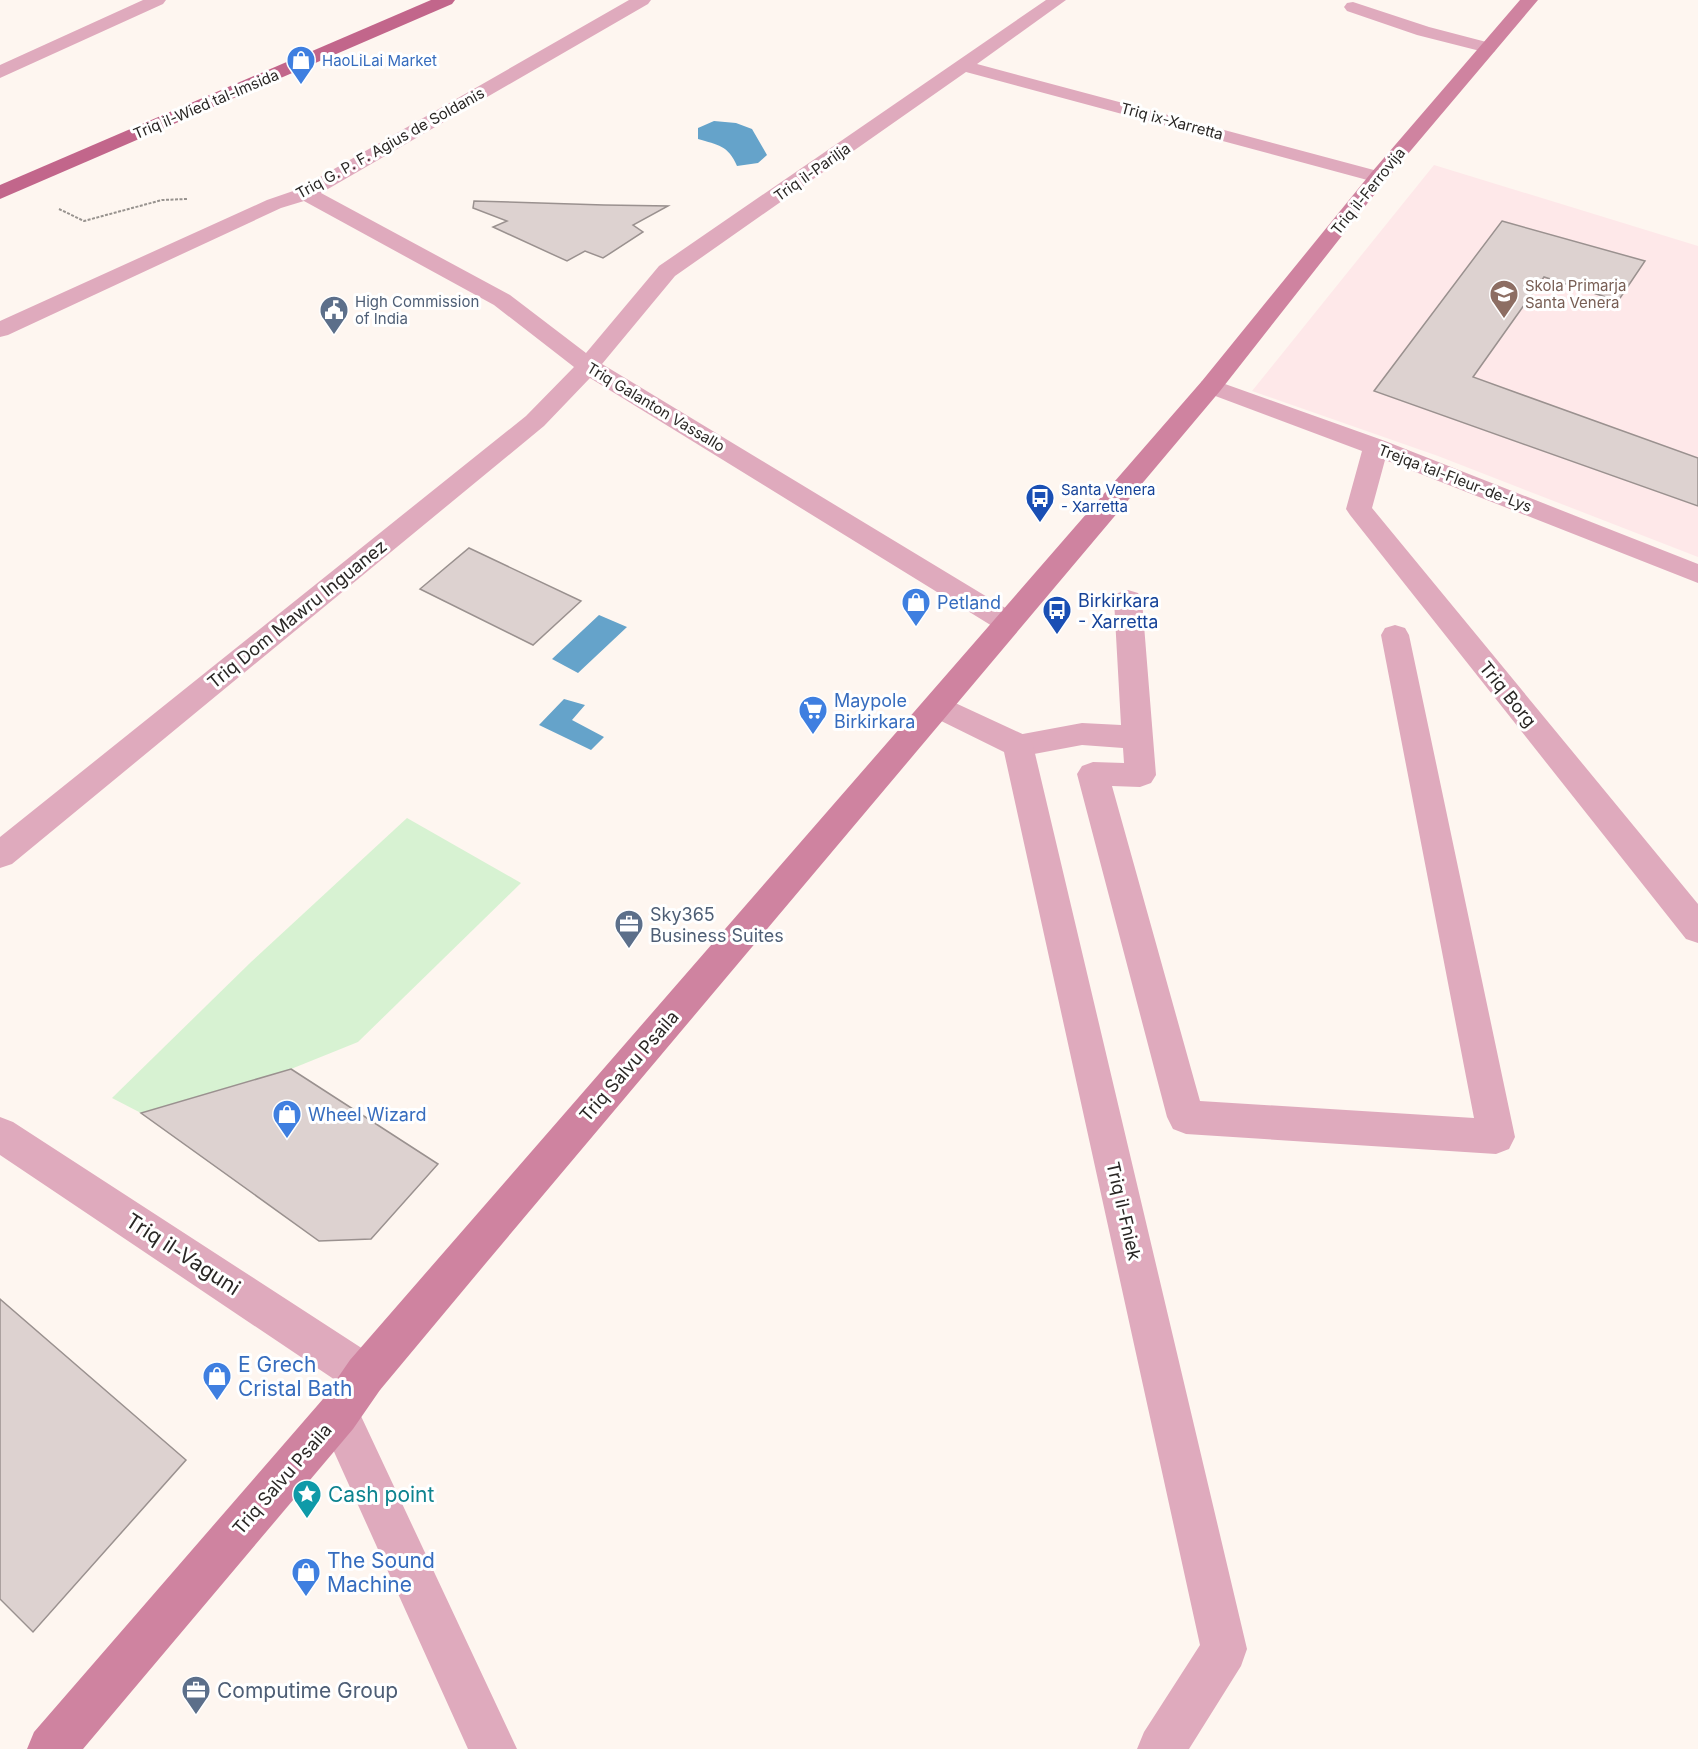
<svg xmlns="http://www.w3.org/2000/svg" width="1698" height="1749" font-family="Inter,sans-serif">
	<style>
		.education { fill: #fee8e9 }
		.green { fill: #d7f2d2 }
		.water { fill: #65a3ca }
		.building { fill: #ddd2d0; stroke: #9a918f; stroke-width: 1.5 }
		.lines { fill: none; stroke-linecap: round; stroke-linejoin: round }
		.path { stroke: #98938f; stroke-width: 2; stroke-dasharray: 3 1.5; stroke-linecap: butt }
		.service { fill: #dfaabd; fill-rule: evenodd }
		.minor { fill: #dfaabd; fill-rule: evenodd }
		.secondary { fill: #cf83a0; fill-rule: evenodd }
		.primary { fill: #c2668b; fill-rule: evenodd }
		.labels { text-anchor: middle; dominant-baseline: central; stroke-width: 6; stroke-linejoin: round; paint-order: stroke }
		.far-shop-label { font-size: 15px; fill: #366cbe; stroke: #fff; text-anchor: start }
		.far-street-label { font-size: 15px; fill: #2a2725; stroke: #fff }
		.far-education-label { font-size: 15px; fill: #785e54; stroke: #fff; text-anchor: start }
		.far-service-label { font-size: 15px; fill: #4e5e75; stroke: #fff; text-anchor: start }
		.far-transit-label { font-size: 15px; fill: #164399; stroke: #fff; text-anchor: start }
		.transit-label { font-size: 18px; fill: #164399; stroke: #fff; text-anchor: start }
		.shop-label { font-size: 18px; fill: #366cbe; stroke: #fff; text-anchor: start }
		.street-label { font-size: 18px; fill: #2a2725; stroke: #fff }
		.service-label { font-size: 18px; fill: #4e5e75; stroke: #fff; text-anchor: start }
		.near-street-label { font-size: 21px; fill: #2a2725; stroke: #fff }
		.near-shop-label { font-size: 21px; fill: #366cbe; stroke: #fff; text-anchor: start }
		.near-culture-label { font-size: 21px; fill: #0d838f; stroke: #fff; text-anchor: start }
		.near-service-label { font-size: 21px; fill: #4e5e75; stroke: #fff; text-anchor: start }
	</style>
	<rect width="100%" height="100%" fill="#fef6f0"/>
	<path class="education" d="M 1434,165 L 1698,246 L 1698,557 L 1438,456 L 1252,391 Z"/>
	<path class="green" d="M 407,818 L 521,883 L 358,1042 L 291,1069 L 141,1113 L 112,1098 L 251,962 Z"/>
	<path class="water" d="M 714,121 L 736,123 L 752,129 L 767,155 L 758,163 L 737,166 C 728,145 718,145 698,139 L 698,128 Z
		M 599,615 L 627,627 L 578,673 L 552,659 Z
		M 564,699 L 585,705 L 572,720 L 604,737 L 591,750 L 539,725 Z"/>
	<path class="building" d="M 474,201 L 604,205 L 668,206 L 633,225 L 643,232 L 603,258 L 585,251 L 567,261 L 493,227 L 507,221 L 473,208 Z
		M 1502,221 L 1645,261 L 1618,301 L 1544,277 L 1473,377 L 1698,458 L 1698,506 L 1374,391 Z
		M 469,548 L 581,601 L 533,645 L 420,589 Z
		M 291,1069 L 438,1164 L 371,1239 L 319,1241 L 141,1113 Z
		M 0,1299 L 186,1460 L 33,1632 L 0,1599 Z"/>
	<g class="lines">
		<path class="path" d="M 59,209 L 84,221 L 162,200 L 187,199"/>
		<path class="service" d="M 1353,2 L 1429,27 L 1494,44 L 1497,48 L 1494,52 L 1488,53 L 1417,35 L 1347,11 L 1344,7 L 1347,3 Z
			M 1128,590 L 1138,593 L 1142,600 L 1156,775 L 1151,783 L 1140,787 L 1112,786 L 1200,1101 L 1474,1118 L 1381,635 L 1385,628 L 1395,625 L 1405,628 L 1409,635 L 1515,1137 L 1509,1149 L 1496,1154 L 1186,1134 L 1173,1129 L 1167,1117 L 1077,774 L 1082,766 L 1093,762 L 1124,763 L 1123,748 L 1082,745 L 1018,757 L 1007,753 L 1003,745 L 1007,737 L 1082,723 L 1121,725 L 1114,600 L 1118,593 Z"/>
		<path class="minor" d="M 143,0 L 166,0 L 163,4 L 0,78 L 0,65 Z
			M 629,0 L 651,0 L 648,4 L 321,193 L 510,295 L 586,353 L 659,266 L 1046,0 L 1066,0 L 977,64 L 1385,173 L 1388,177 L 1385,181 L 1378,183 L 1371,181 L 966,72 L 675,276 L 602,364 L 1017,615 L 1021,622 L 1017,629 L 1007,632 L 997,629 L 590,378 L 544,426 L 12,864 L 0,868 L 0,837 L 526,416 L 574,367 L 494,305 L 304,201 L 281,208 L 8,335 L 0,337 L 0,321 L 267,200 L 299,189 Z
			M 1211,379 L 1385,441 L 1698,564 L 1698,583 L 1385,460 L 1372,508 L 1698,904 L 1698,943 L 1686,939 L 1350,515 L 1346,509 L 1362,451 L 1202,391 L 1199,386 L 1202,381 Z
			M 938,695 L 1029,737 L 1033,745 L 1247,1649 L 1241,1666 L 1189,1749 L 1137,1749 L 1144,1732 L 1200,1645 L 1004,752 L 927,714 L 923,706 L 927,698 Z
			M 0,1117 L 13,1122 L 380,1360 L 386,1375 L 380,1390 L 365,1396 L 350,1390 L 0,1155 Z
			M 338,1393 L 353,1399 L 517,1749 L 468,1749 L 317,1414 L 323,1399 Z"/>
		<path class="secondary" d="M 1520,0 L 1538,0 L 1385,181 L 1220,391 L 486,1263 L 380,1390 L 353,1429 L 83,1749 L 27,1749 L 34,1732 L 323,1399 L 350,1360 L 1202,381 L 1371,173 Z"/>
		<path class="primary" d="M 431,0 L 455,0 L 452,4 L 0,199 L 0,185 Z"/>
	</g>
	<defs>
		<g id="shop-pin" transform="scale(1.5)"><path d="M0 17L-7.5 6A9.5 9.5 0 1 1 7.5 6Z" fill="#3f7fe0" stroke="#fff"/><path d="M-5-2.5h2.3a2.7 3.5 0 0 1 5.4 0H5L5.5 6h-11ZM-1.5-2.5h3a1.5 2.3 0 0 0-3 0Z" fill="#fff"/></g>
		<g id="school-pin" transform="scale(1.5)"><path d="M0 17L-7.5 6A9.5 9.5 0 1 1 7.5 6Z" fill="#8d6e63" stroke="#fff"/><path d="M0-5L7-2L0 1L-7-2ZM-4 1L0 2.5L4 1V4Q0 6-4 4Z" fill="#fff"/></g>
		<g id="civic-pin" transform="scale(1.5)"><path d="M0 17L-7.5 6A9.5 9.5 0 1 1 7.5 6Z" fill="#5c6f8a" stroke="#fff"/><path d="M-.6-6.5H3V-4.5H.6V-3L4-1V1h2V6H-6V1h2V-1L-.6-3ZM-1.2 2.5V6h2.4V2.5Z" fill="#fff"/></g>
		<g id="bus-pin" transform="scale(1.5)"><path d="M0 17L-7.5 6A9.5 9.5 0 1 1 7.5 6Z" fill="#1a4fb4" stroke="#fff"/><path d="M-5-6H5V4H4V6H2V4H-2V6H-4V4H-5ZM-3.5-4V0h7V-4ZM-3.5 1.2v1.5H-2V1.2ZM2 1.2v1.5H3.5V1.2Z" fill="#fff"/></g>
		<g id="supermarket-pin" transform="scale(1.5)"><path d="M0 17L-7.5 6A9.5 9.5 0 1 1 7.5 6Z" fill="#3f7fe0" stroke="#fff"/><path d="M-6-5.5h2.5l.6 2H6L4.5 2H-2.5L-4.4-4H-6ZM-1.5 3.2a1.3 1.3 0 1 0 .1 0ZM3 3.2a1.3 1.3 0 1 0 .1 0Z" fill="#fff"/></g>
		<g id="office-pin" transform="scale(1.5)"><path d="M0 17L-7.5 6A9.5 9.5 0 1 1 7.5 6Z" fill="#5c6f8a" stroke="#fff"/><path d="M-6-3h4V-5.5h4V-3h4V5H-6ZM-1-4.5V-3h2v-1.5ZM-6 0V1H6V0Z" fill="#fff"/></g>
		<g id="sight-pin" transform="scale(1.5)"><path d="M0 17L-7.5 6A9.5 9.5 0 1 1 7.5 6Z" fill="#0f9aa8" stroke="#fff"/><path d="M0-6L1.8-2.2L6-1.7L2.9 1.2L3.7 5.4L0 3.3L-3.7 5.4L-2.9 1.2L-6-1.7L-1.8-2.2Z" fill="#fff"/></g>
	</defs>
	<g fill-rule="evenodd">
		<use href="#shop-pin" x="301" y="60"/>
		<use href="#school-pin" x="1504" y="294"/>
		<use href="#civic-pin" x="334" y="310"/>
		<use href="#bus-pin" x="1040" y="498"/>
		<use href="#shop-pin" x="916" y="602"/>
		<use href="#bus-pin" x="1057" y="610"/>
		<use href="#supermarket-pin" x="813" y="710"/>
		<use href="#office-pin" x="629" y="924"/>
		<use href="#shop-pin" x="287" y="1114"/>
		<use href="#shop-pin" x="217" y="1376"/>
		<use href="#sight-pin" x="307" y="1494"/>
		<use href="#shop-pin" x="306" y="1572"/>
		<use href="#office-pin" x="196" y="1690"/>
	</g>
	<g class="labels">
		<g class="far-shop-label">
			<text x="322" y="60">HaoLiLai Market</text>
		</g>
		<g class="far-street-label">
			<text transform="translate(206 104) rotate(-23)">Triq il-Wied tal-Imsida</text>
			<text transform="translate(1172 121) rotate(15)">Triq ix-Xarretta</text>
			<text transform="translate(390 143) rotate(-29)">Triq G. P. F. Agius de Soldanis</text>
			<text transform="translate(812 172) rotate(-35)">Triq il-Parilja</text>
			<text transform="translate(1368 191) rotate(-51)">Triq il-Ferrovija</text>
			<text transform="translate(656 407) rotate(31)">Triq Galanton Vassallo</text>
			<text transform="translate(1455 478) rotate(21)">Trejqa tal-Fleur-de-Lys</text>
		</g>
		<g class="far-education-label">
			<text x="1525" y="285">Skola Primarja<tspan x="1525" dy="17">Santa Venera</tspan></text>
		</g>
		<g class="far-service-label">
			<text x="355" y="301">High Commission<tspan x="355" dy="17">of India</tspan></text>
		</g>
		<g class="far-transit-label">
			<text x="1061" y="489">Santa Venera<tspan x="1061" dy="17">- Xarretta</tspan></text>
		</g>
		<g class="transit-label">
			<text x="1078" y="600">Birkirkara<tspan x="1078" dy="21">- Xarretta</tspan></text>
		</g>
		<g class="shop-label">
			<text x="937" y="602">Petland</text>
			<text x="834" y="700">Maypole<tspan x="834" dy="21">Birkirkara</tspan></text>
			<text x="308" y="1114">Wheel Wizard</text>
		</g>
		<g class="street-label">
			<text transform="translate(297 614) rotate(-39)">Triq Dom Mawru Inguanez</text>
			<text transform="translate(1508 694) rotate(51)">Triq Borg</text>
			<text transform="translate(629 1066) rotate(-49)">Triq Salvu Psaila</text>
			<text transform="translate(1124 1211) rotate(77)">Triq il-Fniek</text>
			<text transform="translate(282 1479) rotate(-49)">Triq Salvu Psaila</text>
		</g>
		<g class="service-label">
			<text x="650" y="914">Sky365<tspan x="650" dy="21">Business Suites</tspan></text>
		</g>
		<g class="near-street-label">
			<text transform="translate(183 1254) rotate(33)">Triq il-Vaguni</text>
		</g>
		<g class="near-shop-label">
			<text x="238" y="1364">E Grech<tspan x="238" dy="24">Cristal Bath</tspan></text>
			<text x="327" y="1560">The Sound<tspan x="327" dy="24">Machine</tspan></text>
		</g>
		<g class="near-culture-label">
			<text x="328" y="1494">Cash point</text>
		</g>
		<g class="near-service-label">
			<text x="217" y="1690">Computime Group</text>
		</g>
	</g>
</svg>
